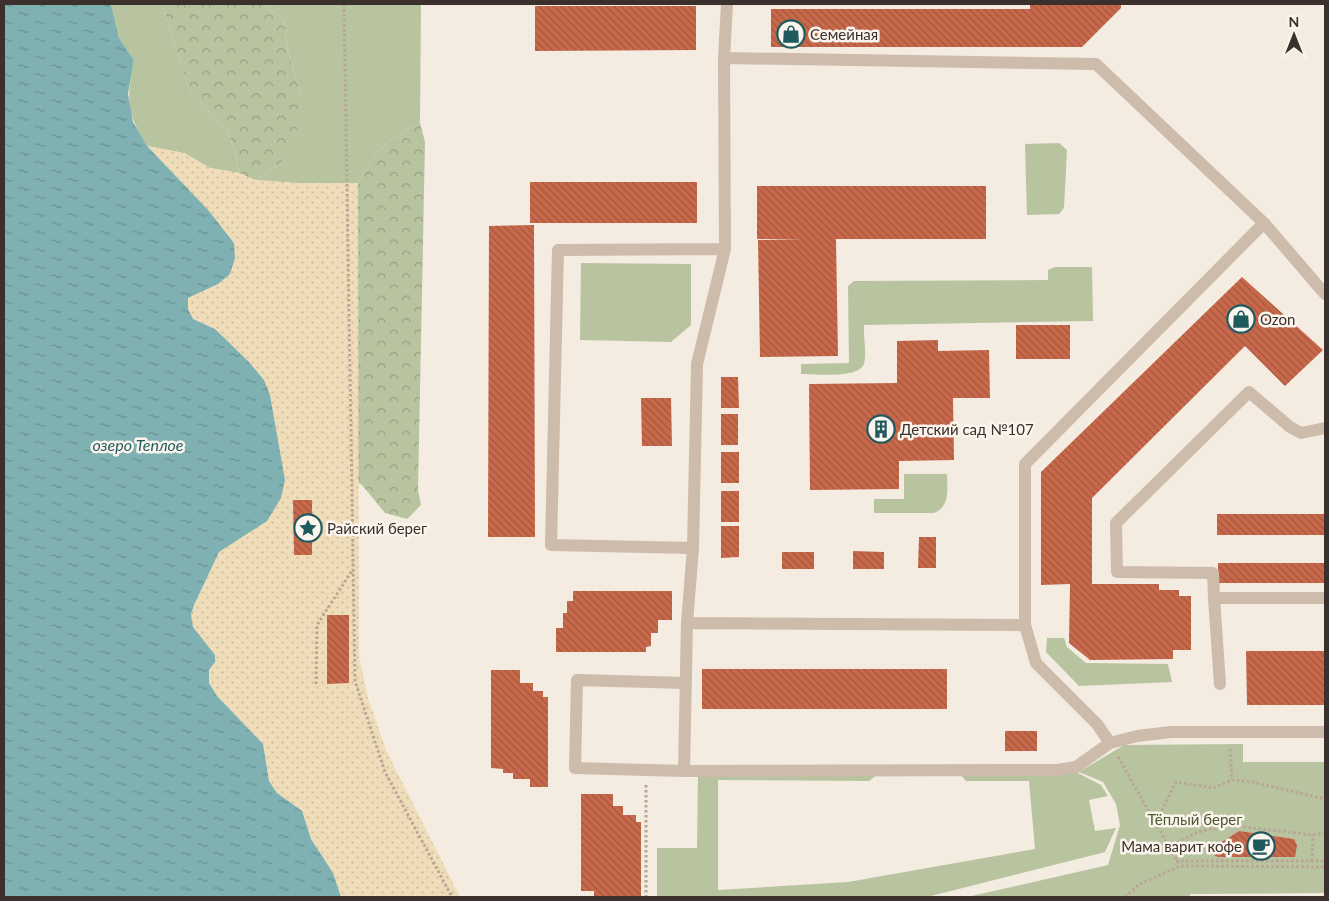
<svg xmlns="http://www.w3.org/2000/svg" width="1329" height="901" font-family="Lato,sans-serif">
	<style>
		.green { fill: #b8c4a0 }
		.forest { fill: url(#forest-crowns) }
		.sand { fill: url(#sand-dots) }
		.water { fill: url(#water-ripples) }
		.building { fill: url(#building-back-hatch) }
		.lines { fill: none; stroke-linecap: round; stroke-linejoin: round }
		.path { stroke: #b9a596; stroke-width: 3; stroke-dasharray: 2.5 2.5; stroke-linecap: butt }
		.minor { stroke: #cdbbac; stroke-width: 12 }
		.labels { text-anchor: middle; dominant-baseline: central; stroke-width: 5; stroke-linejoin: round; paint-order: stroke }
		.poi-label { font-size: 15px; fill: #3b302b; stroke: #fbf5ee; text-anchor: start }
		.park-label { font-size: 15px; fill: #4a5a2e; stroke: #fbf5ee }
		.water-label { font-size: 16px; font-style: italic; fill: #1f5a5e; stroke: #fbf5ee }
	</style>
	<defs>
		<pattern id="forest-crowns" width="20" height="18" patternUnits="userSpaceOnUse" patternTransform="scale(1.25)"><rect width="20" height="18" fill="#b8c4a0"/><path d="M2 6a3 3 0 1 1 6 0M12 15a3 3 0 1 1 6 0" fill="none" stroke="#97a083"/></pattern>
		<pattern id="sand-dots" width="8" height="8" patternUnits="userSpaceOnUse" patternTransform="scale(1.25)"><rect width="8" height="8" fill="#efdcb8"/><path d="M2 2h.1M6 6h.1" fill="none" stroke="#cebd9e" stroke-width="1.8" stroke-linecap="round"/></pattern>
		<pattern id="water-ripples" width="26" height="14" patternUnits="userSpaceOnUse" patternTransform="scale(1.25)"><rect width="26" height="14" fill="#7fb0b2"/><path d="M2 4q2-2 4 0t4 0M15 11q2-2 4 0t4 0" fill="none" stroke="#699091"/></pattern>
		<pattern id="building-back-hatch" width="6" height="6" patternUnits="userSpaceOnUse" patternTransform="scale(1.25)"><rect width="6" height="6" fill="#c8694b"/><path d="M-1 5l2 2M0 0l6 6M5-1l2 2" fill="none" stroke="#a4573f"/></pattern>
	</defs>
	<rect width="100%" height="100%" fill="#f4ebe1"/>
	<path class="green" d="M 111,4 L 162,4 L 189,90 L 227,130 L 235,151 L 239,173 L 210,168 L 184,153 L 147,146 C 125,110 127,100 134,60 L 119,38 Z
		M 263,4 L 421,4 L 420,123 C 385,140 377,150 358,183 L 295,183 L 255,180 L 288,158 L 302,98 L 287,47 L 284,20 Z
		M 1059,143 L 1067,150 L 1064,208 L 1059,214 L 1027,215 L 1025,144 Z
		M 581,263 L 691,264 L 691,325 L 671,342 L 580,340 Z
		M 1055,267 L 1092,267 L 1093,321 L 864,325 C 863,336 867,353 864,364 C 858,379 815,374 801,374 L 801,364 L 849,363 L 848,286 L 854,281 L 1048,280 L 1048,270 Z
		M 904,474 L 947,474 C 947,489 951,506 934,513 L 874,513 L 874,499 L 904,499 Z
		M 1047,638 L 1064,638 L 1067,647 L 1086,663 L 1168,664 L 1172,682 L 1079,686 L 1046,652 Z
		M 1243,744 L 1243,762 L 1325,762 L 1325,893 L 1191,894 L 1188,897 L 967,897 L 1108,865 L 1120,825 L 1116,804 L 1103,782 L 1079,772 L 1124,745 Z
		M 1078,773 L 1101,785 L 1108,796 L 1089,800 L 1095,831 L 1116,828 L 1105,852 L 927,897 L 657,897 L 657,848 L 697,848 L 698,774 L 878,774 L 869,781 L 718,780 L 718,890 L 848,882 L 1035,849 L 1029,781 L 966,781 L 960,774 Z"/>
	<path class="forest" d="M 162,4 L 263,4 L 284,20 L 287,47 L 302,98 L 297,129 L 288,158 L 255,180 L 239,173 L 235,151 L 227,130 L 189,90 Z
		M 420,123 L 425,142 L 418,490 L 421,505 L 407,519 L 385,513 L 362,485 L 357,482 L 358,183 C 377,150 385,140 420,123 Z"/>
	<path class="sand" d="M 147,146 L 184,153 L 210,168 L 239,173 L 255,180 L 295,183 L 358,183 L 359,657 L 368,698 L 386,750 L 460,897 L 341,897 L 333,873 L 311,839 L 302,811 L 277,793 L 269,781 L 263,744 L 217,696 L 209,683 L 209,670 L 215,662 L 215,655 L 193,627 L 191,615 L 194,605 L 219,552 L 281,498 L 285,480 L 270,395 L 264,380 L 249,362 L 215,329 L 193,319 L 188,309 L 188,298 L 218,284 L 234,243 L 209,211 Z"/>
	<path class="water" d="M 4,4 L 111,4 L 119,38 L 134,60 L 128,94 L 133,122 L 147,146 L 209,211 L 234,243 L 235,258 L 230,274 L 218,284 L 188,298 L 188,309 L 193,319 L 215,329 L 249,362 L 264,380 L 270,395 L 285,480 L 281,498 L 267,521 L 219,552 L 194,605 L 191,615 L 193,627 L 215,655 L 215,662 L 209,670 L 209,683 L 217,696 L 263,744 L 269,781 L 277,793 L 302,811 L 311,839 L 333,873 L 341,897 L 4,897 Z"/>
	<path class="building" d="M 1030,4 L 1121,4 L 1121,8 L 1082,47 L 771,47 L 771,9 L 1030,9 Z
		M 535,6 L 696,6 L 696,50 L 535,51 Z
		M 530,182 L 697,182 L 697,223 L 530,223 Z
		M 757,186 L 986,186 L 986,239 L 836,239 L 838,356 L 760,357 L 758,240 L 803,239 L 757,239 Z
		M 534,225 L 535,537 L 488,537 L 489,226 Z
		M 1242,277 L 1323,350 L 1285,386 L 1245,346 L 1092,498 L 1092,584 L 1159,584 L 1159,590 L 1179,590 L 1179,596 L 1191,596 L 1191,650 L 1173,650 L 1173,659 L 1090,660 L 1069,643 L 1070,584 L 1041,585 L 1041,472 Z
		M 1016,325 L 1070,325 L 1070,359 L 1016,359 Z
		M 938,340 L 938,351 L 989,350 L 990,398 L 953,398 L 954,460 L 899,461 L 899,489 L 810,490 L 809,384 L 897,383 L 897,341 Z
		M 721,377 L 738,377 L 739,408 L 721,408 Z
		M 641,398 L 671,398 L 672,446 L 642,446 Z
		M 721,414 L 738,414 L 738,445 L 721,445 Z
		M 721,452 L 739,452 L 739,483 L 721,483 Z
		M 721,491 L 739,491 L 739,522 L 721,522 Z
		M 293,500 L 312,500 L 312,555 L 294,555 Z
		M 1217,514 L 1325,514 L 1325,535 L 1217,535 Z
		M 721,526 L 739,526 L 739,557 L 721,558 Z
		M 919,537 L 936,537 L 936,568 L 918,568 Z
		M 853,551 L 884,552 L 884,569 L 853,569 Z
		M 782,552 L 814,552 L 814,569 L 782,569 Z
		M 1218,563 L 1325,563 L 1325,583 L 1218,583 Z
		M 573,591 L 672,591 L 672,620 L 658,620 L 658,633 L 651,633 L 651,646 L 646,647 L 646,652 L 556,652 L 556,628 L 563,628 L 563,613 L 567,613 L 567,601 L 573,601 Z
		M 327,615 L 349,615 L 349,683 L 327,684 Z
		M 1246,651 L 1325,651 L 1325,705 L 1247,705 Z
		M 702,669 L 947,669 L 947,709 L 702,709 Z
		M 491,670 L 520,670 L 520,683 L 533,683 L 533,691 L 543,691 L 543,697 L 548,697 L 548,787 L 530,787 L 530,779 L 513,779 L 513,773 L 503,773 L 503,769 L 491,768 Z
		M 1005,731 L 1037,731 L 1037,751 L 1005,751 Z
		M 581,794 L 613,794 L 613,806 L 623,806 L 623,815 L 636,815 L 636,822 L 641,822 L 641,897 L 594,897 L 594,891 L 581,891 Z
		M 1239,831 L 1294,839 L 1297,845 L 1295,857 L 1218,857 L 1214,855 L 1214,847 Z"/>
	<g class="lines">
		<path class="path" d="M 344,4 L 355,681 L 385,772 L 452,897
			M 316,684 L 317,625 L 353,569
			M 1230,749 L 1232,780
			M 1118,757 L 1180,866
			M 646,785 L 646,897
			M 1155,824 L 1176,782 L 1214,788 L 1232,780 L 1252,782 L 1325,799
			M 1168,847 L 1198,832 L 1228,825 L 1313,835 L 1325,833
			M 1176,861 L 1325,861
			M 1312,861 L 1313,835
			M 1125,897 L 1140,884 L 1180,866 L 1325,867"/>
		<path class="minor" d="M 727,4 L 724,58 L 1096,64 L 1264,223 L 1325,294
			M 724,58 L 725,249 L 697,364 L 693,548 L 687,623 L 684,771 L 1057,770 L 1076,767 L 1110,743 L 1137,736 L 1171,732 L 1325,732
			M 693,548 L 551,545 L 558,250 L 725,249
			M 1214,598 L 1213,573 L 1117,572 L 1116,523 L 1249,392 L 1290,427 L 1301,433 L 1325,428
			M 687,623 L 1025,625
			M 1220,684 L 1214,598 L 1325,598
			M 1110,743 L 1097,724 L 1036,663 L 1025,625 L 1025,464 L 1264,223
			M 684,771 L 575,768 L 577,680 L 686,683"/>
	</g>
	<defs>
		<g id="shop-ring" transform="scale(1.4375)"><circle r="9.5" fill="#fbf5ee" stroke="#1f5a5e" stroke-width="1.5"/><path d="M-5-2.5h2.3a2.7 3.5 0 0 1 5.4 0H5L5.5 6h-11ZM-1.5-2.5h3a1.5 2.3 0 0 0-3 0Z" fill="#1f5a5e"/></g>
		<g id="building-ring" transform="scale(1.4375)"><circle r="9.5" fill="#fbf5ee" stroke="#1f5a5e" stroke-width="1.5"/><path d="M-4-6H4V6H1V3H-1V6H-4ZM-2.5-4.3h1.7v1.8h-1.7ZM.8-4.3h1.7v1.8H.8ZM-2.5-1h1.7V.8h-1.7ZM.8-1h1.7V.8H.8Z" fill="#1f5a5e"/></g>
		<g id="sight-ring" transform="scale(1.4375)"><circle r="9.5" fill="#fbf5ee" stroke="#1f5a5e" stroke-width="1.5"/><path d="M0-6L1.8-2.2L6-1.7L2.9 1.2L3.7 5.4L0 3.3L-3.7 5.4L-2.9 1.2L-6-1.7L-1.8-2.2Z" fill="#1f5a5e"/></g>
		<g id="cafe-ring" transform="scale(1.4375)"><circle r="9.5" fill="#fbf5ee" stroke="#1f5a5e" stroke-width="1.5"/><path d="M-5.5-4.5H6V0H3Q3 3.5 0 3.5H-2.5Q-5.5 3.5-5.5 0ZM3-3.2v2h1.7v-2ZM-6 4.5H4V6H-6Z" fill="#1f5a5e"/></g>
	</defs>
	<g fill-rule="evenodd">
		<use href="#shop-ring" x="791" y="34"/>
		<use href="#shop-ring" x="1241" y="319"/>
		<use href="#building-ring" x="881" y="429"/>
		<use href="#sight-ring" x="308" y="528"/>
		<use href="#cafe-ring" x="1261" y="846"/>
	</g>
	<g class="labels">
		<g class="poi-label">
			<text x="810" y="34">Семейная</text>
			<text x="1260" y="319">Ozon</text>
			<text x="900" y="429">Детский сад №107</text>
			<text x="327" y="528">Райский берег</text>
			<text x="1242" y="846" text-anchor="end">Мама варит кофе</text>
		</g>
		<g class="park-label">
			<text x="1195" y="819">Тёплый берег</text>
		</g>
		<g class="water-label">
			<text x="138" y="444">озеро Теплое</text>
		</g>
	</g>
	<rect width="1329" height="901" fill="none" stroke="#3b302b" stroke-width="10"/>
	<g transform="translate(1294 35)" stroke="#fbf5ee" stroke-width="4" paint-order="stroke">
	<path d="M0-4L9 19L0 12L-9 19Z" fill="#3b302b"/>
	<text y="-8" font-size="14" font-weight="bold" text-anchor="middle" fill="#3b302b">N</text>
	</g>
</svg>
